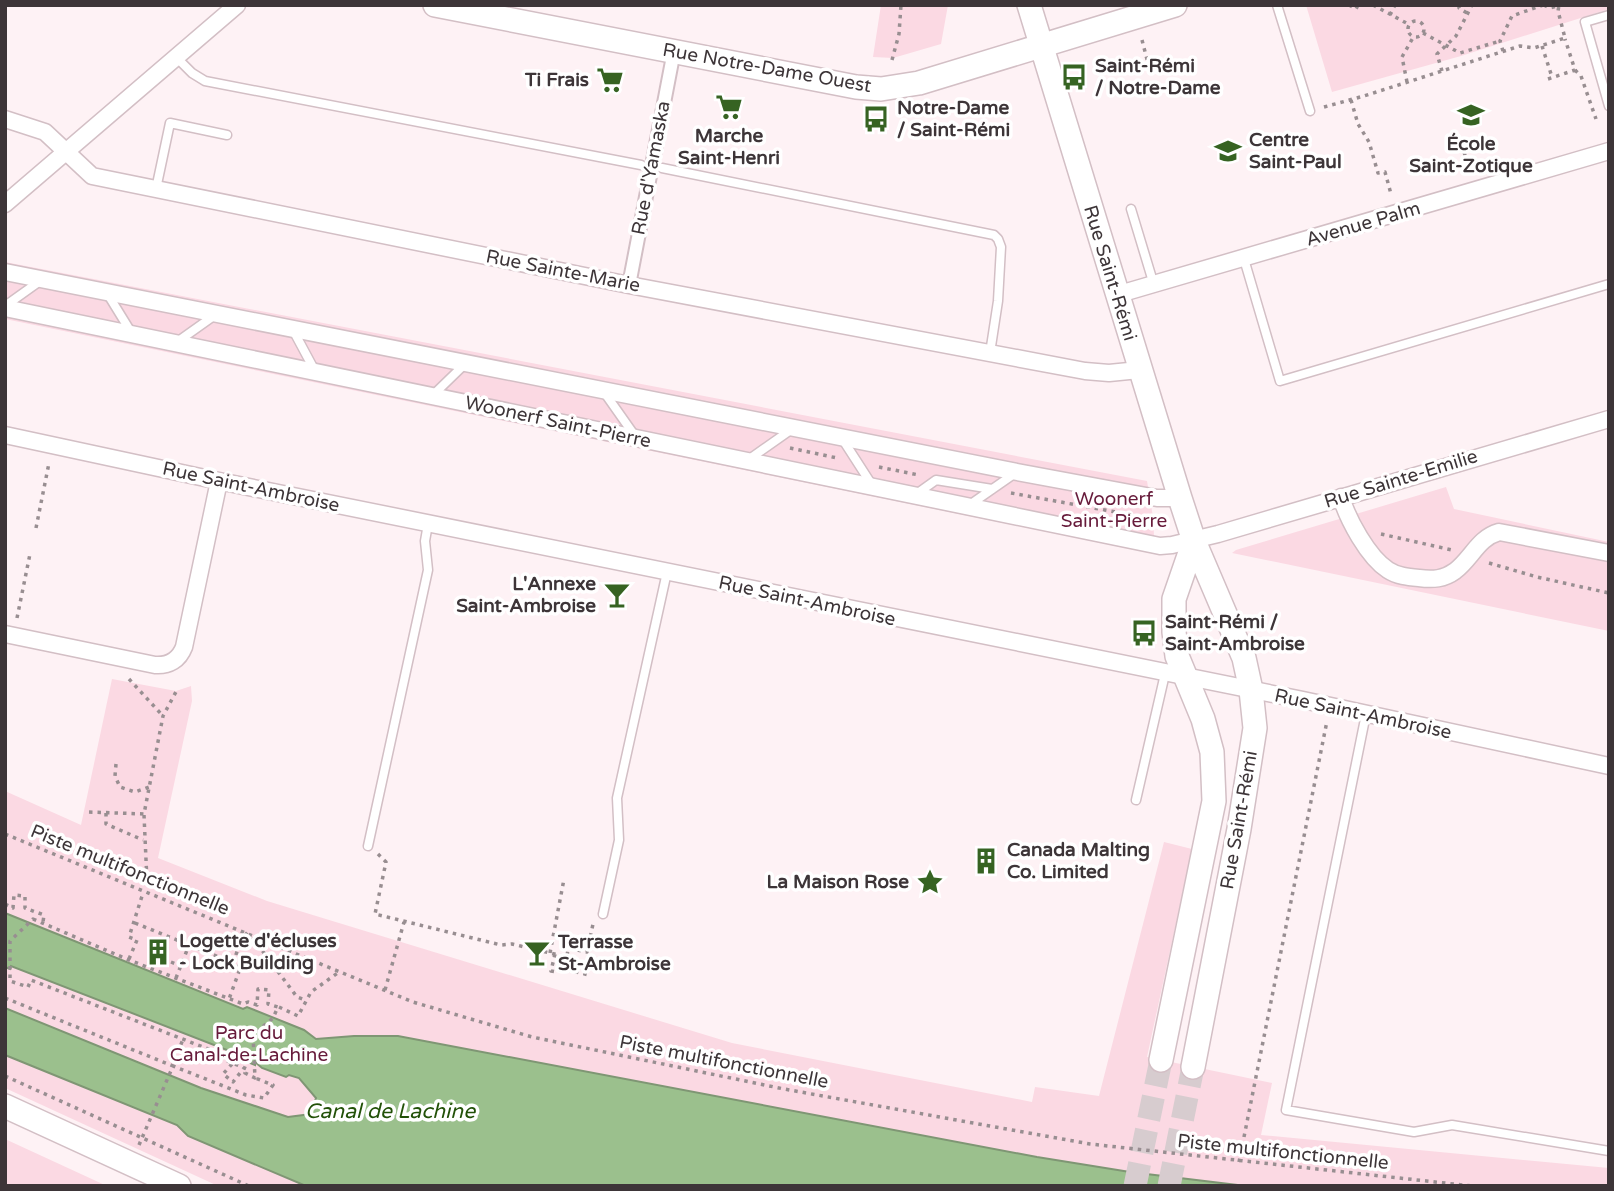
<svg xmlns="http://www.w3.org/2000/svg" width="1614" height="1191" font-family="'Varela Round',sans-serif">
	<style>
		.green { fill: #fbd9e3 }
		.water { fill: #9bc08d; stroke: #7f9674; stroke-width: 2 }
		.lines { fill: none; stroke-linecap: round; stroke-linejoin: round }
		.secondary-tunnel { stroke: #d7cccf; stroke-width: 23; stroke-dasharray: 23 11; stroke-linecap: butt }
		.service-casing { stroke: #d3bfc5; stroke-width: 11 }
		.pedestrian-casing { stroke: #d3bfc5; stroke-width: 16 }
		.minor-casing { stroke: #d3bfc5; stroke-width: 19 }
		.secondary-casing { stroke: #d3bfc5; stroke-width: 26 }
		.path { stroke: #988e91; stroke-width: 3.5; stroke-dasharray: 3.5 5; stroke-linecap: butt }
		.service { stroke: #fff; stroke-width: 8 }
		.pedestrian { stroke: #fff; stroke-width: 12 }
		.minor { stroke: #fff; stroke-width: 16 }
		.secondary { stroke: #fff; stroke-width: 23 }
		.labels { text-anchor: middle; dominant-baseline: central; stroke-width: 7; stroke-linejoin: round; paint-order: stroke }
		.poi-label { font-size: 19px; font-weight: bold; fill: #3d3538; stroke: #fff; text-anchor: start }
		.street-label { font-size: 19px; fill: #3d3538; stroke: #fff }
		.park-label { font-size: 19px; fill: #671b3b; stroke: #fff }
		.water-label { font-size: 21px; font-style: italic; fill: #225108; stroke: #fff }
	</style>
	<rect width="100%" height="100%" fill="#fef2f5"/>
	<path class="green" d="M 881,5 L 948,5 L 941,44 L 893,58 L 873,57 Z
		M 1306,5 L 1609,5 L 1609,9 L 1461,56 L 1332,92 Z
		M 5,262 L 1147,481 L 1153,517 L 1155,554 L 5,319 Z
		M 1446,487 L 1454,509 L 1609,542 L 1609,631 L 1232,553 L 1236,550 Z
		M 112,679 L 176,691 L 191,686 L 192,701 L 158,858 L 267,901 L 732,1043 L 1032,1102 L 1035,1087 L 1099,1096 L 1164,842 L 1192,849 L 1147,1057 L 1272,1083 L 1261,1135 L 1609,1168 L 1609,1186 L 218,1186 L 5,1088 L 5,791 L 81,825 Z
		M 5,1139 L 107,1186 L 5,1186 Z"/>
	<path class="water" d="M 5,913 L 243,1009 L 247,1007 L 304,1030 L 316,1039 L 354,1036 L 398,1036 L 1037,1157 L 1130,1172 L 1246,1186 L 306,1186 L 188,1136 L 177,1125 L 5,1055 L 5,1008 L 201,1088 L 288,1117 L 311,1114 L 316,1098 L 299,1078 L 289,1075 L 286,1077 L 262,1068 L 255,1062 L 255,1065 L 228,1054 L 227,1050 L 11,966 L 10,969 L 5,967 Z"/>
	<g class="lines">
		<path class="secondary-tunnel" d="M 1135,1186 L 1161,1060
			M 1169,1186 L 1193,1067"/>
		<g class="service-casing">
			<path id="service" d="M 1277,5 L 1310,111
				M 1609,15 L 1585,22 L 1609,106
				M 176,57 L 192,73 L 205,81 L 641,165
				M 662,168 L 994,235 L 998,239 L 1001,247 L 998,301 L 990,353
				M 156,189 L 170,123 L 227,135
				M 1131,209 L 1154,285
				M 1244,259 L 1280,381 L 1609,284
				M 107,293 L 131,332
				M 5,306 L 40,281
				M 293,330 L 315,371
				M 177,342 L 215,315
				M 604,392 L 635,436
				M 432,396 L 465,364
				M 843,440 L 872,485
				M 748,460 L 792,429
				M 915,495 L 936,480 L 992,489
				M 968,506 L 1014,474
				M 1366,714 L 1286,1110 L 1414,1132 L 1452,1125 L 1609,1151
				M 1136,800 L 1165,674
				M 368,846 L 428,570 L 425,541 L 428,524
				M 603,914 L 619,840 L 617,798 L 667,572"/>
		</g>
		<g class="pedestrian-casing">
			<path id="pedestrian" d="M 629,285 L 674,51"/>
		</g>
		<g class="minor-casing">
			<path id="minor" d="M 5,119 L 45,132 L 92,176 L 629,285 L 1085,371 L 1109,373 L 1139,370
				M 5,204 L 237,5
				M 5,272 L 1017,472 L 1157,498 L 1180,498
				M 1116,295 L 1609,151
				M 5,308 L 1160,546 L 1172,545 L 1218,534 L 1609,419
				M 5,435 L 219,481 L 1303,700 L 1609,766
				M 1341,497 C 1348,520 1368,557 1388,570 C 1397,576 1408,577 1419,578 C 1433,580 1444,579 1455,571 C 1472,558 1478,538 1499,532 L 1609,553
				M 5,634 L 155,665 C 169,666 179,660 184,647 L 219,481"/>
		</g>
		<g class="secondary-casing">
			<path id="secondary" d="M 435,5 L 856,87 L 881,89 L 919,83 L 1175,5
				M 1029,5 L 1180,498 L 1194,541 L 1244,658 L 1251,690 L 1255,728 L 1239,829 L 1193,1067
				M 1161,1060 L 1214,801 L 1212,752 L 1203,719 L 1177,656 L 1174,632 L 1174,599 L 1194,541
				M 5,1106 L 179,1186"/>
		</g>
		<path class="path" d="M 1349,5 L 1356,9 L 1358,5
			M 1373,5 L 1410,25
			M 1459,5 L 1459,8 L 1467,13
			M 1544,5 L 1549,8 L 1558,6
			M 1390,15 L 1395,5
			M1408 29a8 8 0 1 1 16 0a8 8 0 1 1-16 0Z
			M 1423,33 L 1460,53 L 1500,41
			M 1142,40 L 1150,71
			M 1542,46 L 1552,77
			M 1503,51 L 1500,41 L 1512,16 L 1543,5
			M 892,60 L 899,34 L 901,5
			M 1575,70 L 1581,76 L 1596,119
			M 1442,71 L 1437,54 L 1456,36 L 1472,5
			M 1548,79 L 1575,70 L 1565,39
			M 1407,82 L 1402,57 L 1414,36
			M 1351,100 L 1358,124 L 1369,142 L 1378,173 L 1385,172 L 1391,194
			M 1324,107 L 1364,96 L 1520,46 L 1534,48 L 1565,38 L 1558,11 L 1559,5
			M 1464,152 L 1470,171
			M 790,448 L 837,458
			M 879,467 L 919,475
			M 1011,493 L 1160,520
			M 36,528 L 49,463
			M 1381,534 L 1452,550
			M 1489,563 L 1537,577 L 1609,593
			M 17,618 L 30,554
			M 129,679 L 163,716
			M 116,764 L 115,776 L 120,787 L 135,792 L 149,787
			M 89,812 L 144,814 L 163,716 L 178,688
			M 106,813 L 106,824 L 143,840
			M 144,815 L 147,882
			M 5,834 L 413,1002 L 532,1037 L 784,1089 L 1090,1144 L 1472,1186
			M 378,854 L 386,862 L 375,914 L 501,945 L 512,944 L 567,957 L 568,948 L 587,952 L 593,924
			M 5,904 L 13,908 L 14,895 L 25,896 L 25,908 L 44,915 L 43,922
			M 33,919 L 129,960 L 243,1004 L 248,1002 L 257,1005 L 258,989 L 269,990 L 268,1004 L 278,1007 L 273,1018 L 253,1035 L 255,1078 L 245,1073 L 247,1069 L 225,1060 L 221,1054 L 31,980 L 28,987 L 10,981 L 10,941 Z
			M 135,923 L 241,966 L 229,999
			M 550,953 L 564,879
			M 555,954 L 551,971 L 557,972 L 564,969 L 589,975
			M 129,959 L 137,940 L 129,937 L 143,893
			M 171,962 L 181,966
			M 233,963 L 244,932 L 258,945 L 297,997 L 305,1000
			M 176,978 L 189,945
			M 385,990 L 404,922
			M 5,998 L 173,1066 L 183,1039
			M 279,1007 L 298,1016 L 311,992 L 339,972
			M 232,1064 L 223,1074 L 233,1082 L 244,1068
			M 5,1076 L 249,1186
			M 139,1145 L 173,1066 L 246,1095 L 264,1098 L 273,1085 L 255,1078
			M 1239,1162 L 1327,721"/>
		<use href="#service" class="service"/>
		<use href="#pedestrian" class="pedestrian"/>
		<use href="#minor" class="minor"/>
		<use href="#secondary" class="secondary"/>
	</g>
	<defs>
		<g id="bus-bare" transform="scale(2.1)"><path d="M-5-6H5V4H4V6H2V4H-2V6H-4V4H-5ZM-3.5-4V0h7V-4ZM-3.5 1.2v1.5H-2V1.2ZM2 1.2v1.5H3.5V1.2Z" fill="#366322" stroke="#fff" stroke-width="2.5" paint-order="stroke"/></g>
		<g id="supermarket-bare" transform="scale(2.1)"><path d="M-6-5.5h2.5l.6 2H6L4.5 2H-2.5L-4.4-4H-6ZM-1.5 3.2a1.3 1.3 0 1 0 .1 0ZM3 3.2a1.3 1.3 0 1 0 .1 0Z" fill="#366322" stroke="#fff" stroke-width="2.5" paint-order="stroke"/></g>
		<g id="school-bare" transform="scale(2.1)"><path d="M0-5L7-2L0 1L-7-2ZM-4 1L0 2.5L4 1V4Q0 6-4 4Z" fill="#366322" stroke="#fff" stroke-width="2.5" paint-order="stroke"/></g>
		<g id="university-bare" transform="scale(2.1)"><path d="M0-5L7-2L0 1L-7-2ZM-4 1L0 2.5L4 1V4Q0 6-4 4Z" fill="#366322" stroke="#fff" stroke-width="2.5" paint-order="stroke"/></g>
		<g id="bar-bare" transform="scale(2.1)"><path d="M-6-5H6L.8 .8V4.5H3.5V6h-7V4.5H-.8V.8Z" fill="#366322" stroke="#fff" stroke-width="2.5" paint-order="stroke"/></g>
		<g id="building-bare" transform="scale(2.1)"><path d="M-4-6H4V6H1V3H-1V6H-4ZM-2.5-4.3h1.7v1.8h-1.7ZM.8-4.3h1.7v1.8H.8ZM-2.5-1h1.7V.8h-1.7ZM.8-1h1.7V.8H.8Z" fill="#366322" stroke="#fff" stroke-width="2.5" paint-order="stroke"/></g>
		<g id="sight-bare" transform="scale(2.1)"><path d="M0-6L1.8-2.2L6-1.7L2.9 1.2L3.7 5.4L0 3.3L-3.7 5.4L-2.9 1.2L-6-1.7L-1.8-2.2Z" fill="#366322" stroke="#fff" stroke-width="2.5" paint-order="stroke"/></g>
	</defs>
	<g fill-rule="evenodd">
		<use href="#bus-bare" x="1074" y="77"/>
		<use href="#supermarket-bare" x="610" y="80"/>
		<use href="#supermarket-bare" x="729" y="107"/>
		<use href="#school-bare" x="1471" y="115"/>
		<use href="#bus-bare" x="876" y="119"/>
		<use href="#university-bare" x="1228" y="151"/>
		<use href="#bar-bare" x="617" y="595"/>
		<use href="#bus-bare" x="1144" y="633"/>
		<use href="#building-bare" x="986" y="861"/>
		<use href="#sight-bare" x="930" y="882"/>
		<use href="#building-bare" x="158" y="952"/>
		<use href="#bar-bare" x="537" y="953"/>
	</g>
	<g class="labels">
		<g class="poi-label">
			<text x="1095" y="66">Saint-Rémi<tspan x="1095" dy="22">/ Notre-Dame</tspan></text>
			<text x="589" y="80" text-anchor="end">Ti Frais</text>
			<text x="897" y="108">Notre-Dame<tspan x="897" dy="22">/ Saint-Rémi</tspan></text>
			<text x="729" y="136" text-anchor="middle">Marche<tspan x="729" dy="22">Saint-Henri</tspan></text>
			<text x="1249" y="140">Centre<tspan x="1249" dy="22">Saint-Paul</tspan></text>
			<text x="1471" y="144" text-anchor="middle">École<tspan x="1471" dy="22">Saint-Zotique</tspan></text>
			<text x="596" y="584" text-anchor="end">L'Annexe<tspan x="596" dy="22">Saint-Ambroise</tspan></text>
			<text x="1165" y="622">Saint-Rémi /<tspan x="1165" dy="22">Saint-Ambroise</tspan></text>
			<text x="1007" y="850">Canada Malting<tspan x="1007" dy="22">Co. Limited</tspan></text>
			<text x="909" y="882" text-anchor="end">La Maison Rose</text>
			<text x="179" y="941">Logette d'écluses<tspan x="179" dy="22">- Lock Building</tspan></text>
			<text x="558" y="942">Terrasse<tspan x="558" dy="22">St-Ambroise</tspan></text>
		</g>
		<g class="street-label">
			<text transform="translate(767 68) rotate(10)">Rue Notre-Dame Ouest</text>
			<text transform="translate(651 168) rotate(-79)">Rue d'Yamaska</text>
			<text transform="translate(1363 224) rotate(-16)">Avenue Palm</text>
			<text transform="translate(563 271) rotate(11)">Rue Sainte-Marie</text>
			<text transform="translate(1110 273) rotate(73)">Rue Saint-Rémi</text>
			<text transform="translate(558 422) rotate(12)">Woonerf Saint-Pierre</text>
			<text transform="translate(1401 479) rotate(-17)">Rue Sainte-Emilie</text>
			<text transform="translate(251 487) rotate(12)">Rue Saint-Ambroise</text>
			<text transform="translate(807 601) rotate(12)">Rue Saint-Ambroise</text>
			<text transform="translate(1363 714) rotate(12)">Rue Saint-Ambroise</text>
			<text transform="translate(1239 820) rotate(-80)">Rue Saint-Rémi</text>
			<text transform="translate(130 870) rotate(22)">Piste multifonctionnelle</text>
			<text transform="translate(724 1062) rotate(11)">Piste multifonctionnelle</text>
			<text transform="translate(1283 1152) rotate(6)">Piste multifonctionnelle</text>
		</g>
		<g class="park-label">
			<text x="1114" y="499">Woonerf<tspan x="1114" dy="22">Saint-Pierre</tspan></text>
			<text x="249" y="1033">Parc du<tspan x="249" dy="22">Canal-de-Lachine</tspan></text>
		</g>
		<g class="water-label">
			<text x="390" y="1111">Canal de Lachine</text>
		</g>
	</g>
	<rect width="1614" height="1191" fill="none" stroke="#3d3538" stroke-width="14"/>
</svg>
